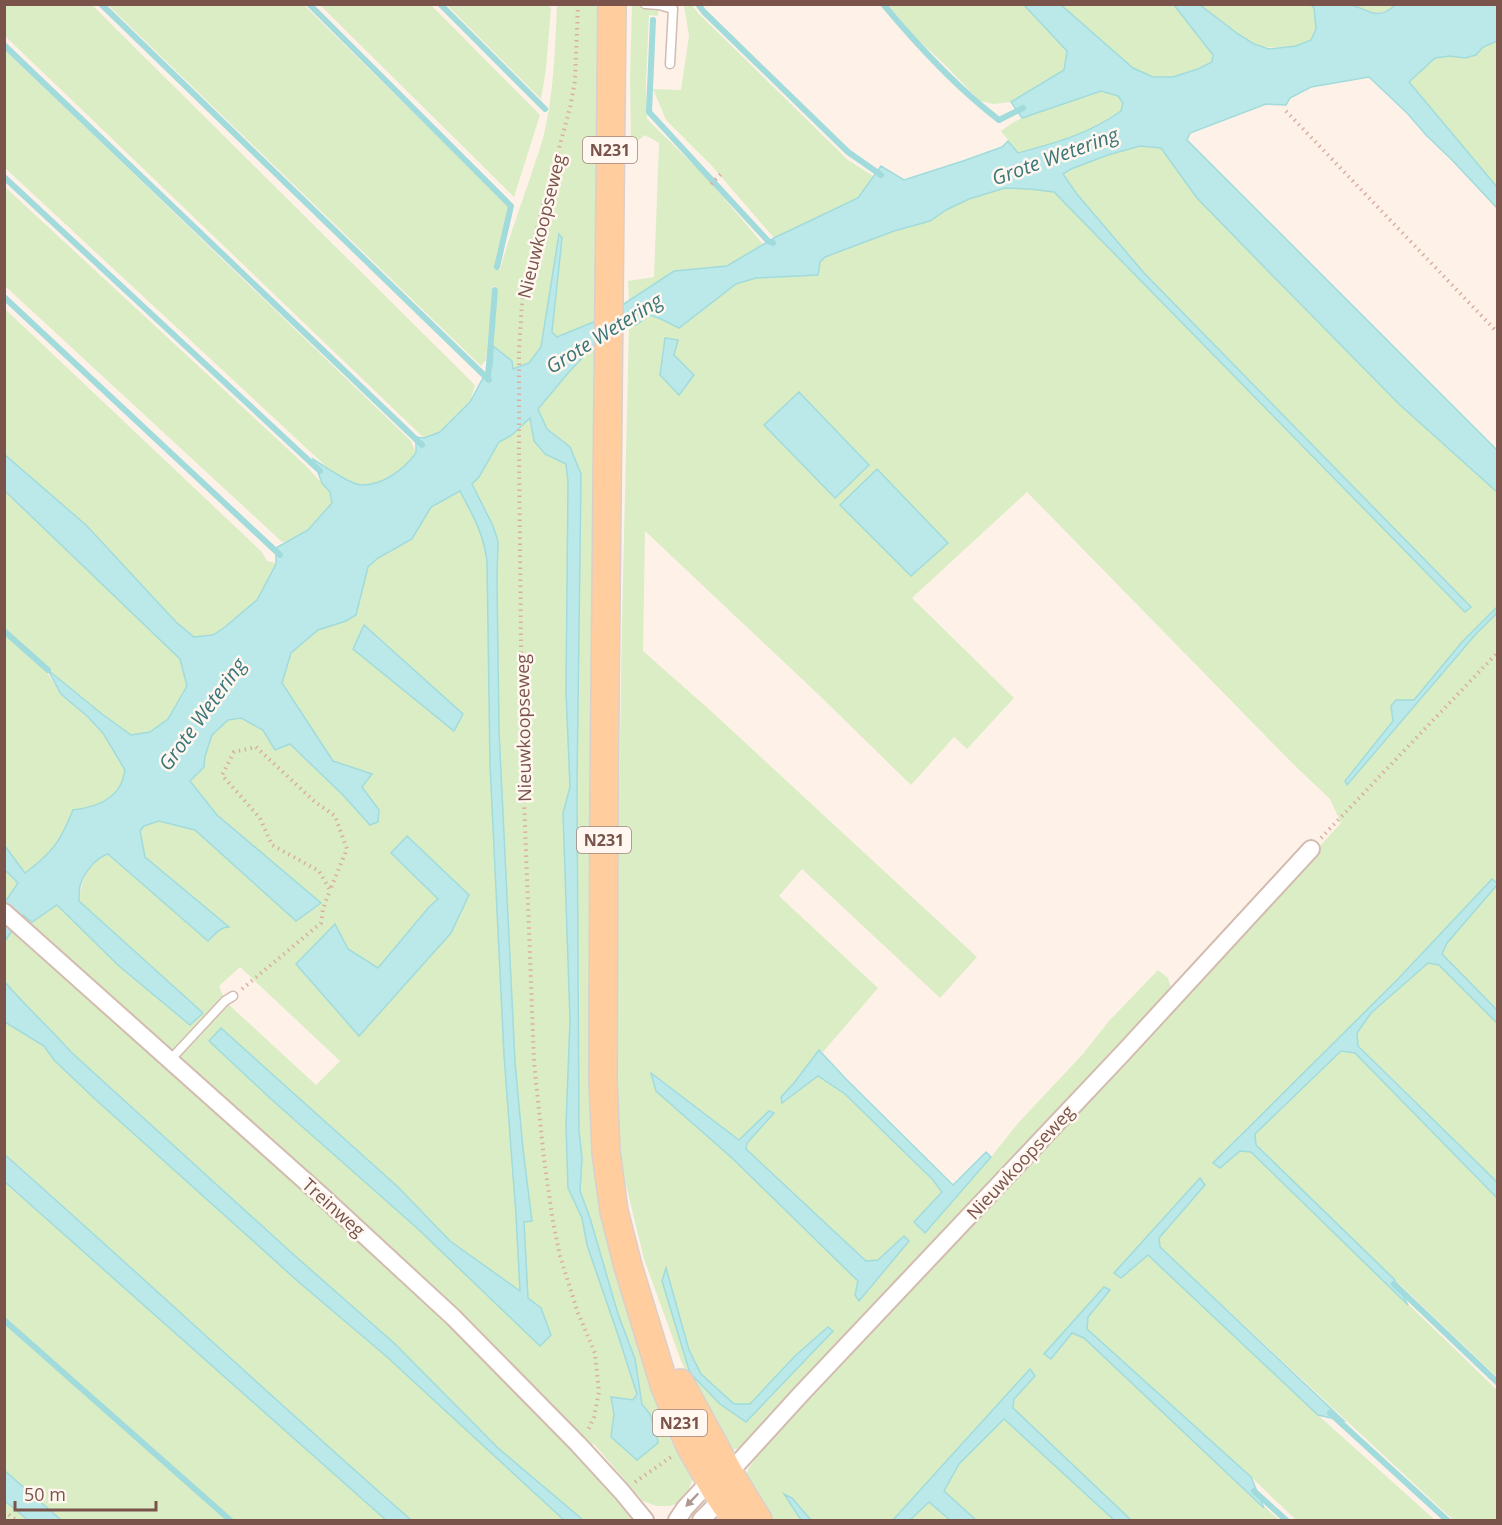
<svg xmlns="http://www.w3.org/2000/svg" width="1502" height="1525" font-family="'Open Sans',sans-serif">
	<style>
		.green { fill: #dbedc5; fill-rule: evenodd }
		.water { fill: #bbe9e9; stroke: #a1dbdb; stroke-width: 1.5 }
		.lines { fill: none; stroke-linecap: round; stroke-linejoin: round }
		.stream { stroke: #a1dbdb; stroke-width: 6 }
		.service-casing { stroke: #d3bbaf; stroke-width: 11 }
		.minor-casing { stroke: #d3bbaf; stroke-width: 20 }
		.primary-casing { stroke: #dacfcc; stroke-width: 30 }
		.path { stroke: #daafa1; stroke-width: 4; stroke-dasharray: 1.5 4.5; stroke-linecap: butt }
		.service { stroke: #fff; stroke-width: 8 }
		.minor { stroke: #fff; stroke-width: 16 }
		.primary { stroke: #ffcd9e; stroke-width: 27 }
		.oneway { fill: #af9892 }
		.labels { text-anchor: middle; dominant-baseline: central; stroke-width: 5; stroke-linejoin: round; paint-order: stroke }
		.shield { fill: #fff7f0; stroke: #a2857c; stroke-width: 1.5 }
		.shield-label { font-size: 16px; font-weight: bold; fill: #7a544a }
		.street-label { font-size: 18px; fill: #7a544a; stroke: #fff7f0 }
		.water-label { font-size: 20px; font-style: italic; fill: #397678; stroke: #fff7f0 }
	</style>
	<rect width="100%" height="100%" fill="#fef2e8"/>
	<path class="green" d="M 4,5 L 92,5 L 475,385 L 470,402 L 440,432 L 424,438 L 5,36 Z
		M 108,5 L 304,5 L 508,206 L 495,270 L 500,270 C 509,236 522,203 533,169 C 536,159 540,149 543,138 C 554,94 555,50 557,5 L 602,5 L 601,319 L 557,337 L 552,332 L 562,238 L 559,234 L 541,347 L 529,363 L 512,369 L 512,361 L 493,346 L 498,287 L 493,286 L 486,360 L 481,366 Z
		M 320,5 L 431,5 L 540,115 L 514,197 Z
		M 447,5 L 548,5 L 551,8 L 546,69 L 541,99 Z
		M 632,5 L 659,5 L 658,16 L 649,15 L 646,82 L 647,119 L 704,175 L 763,244 L 727,266 L 674,271 L 629,300 L 628,281 L 654,277 L 659,143 L 645,135 L 631,146 L 630,78 Z
		M 684,5 L 692,5 L 698,13 L 848,160 L 873,176 L 858,198 L 774,238 L 711,165 L 666,120 L 653,89 L 681,90 L 689,36 Z
		M 888,5 L 1024,5 L 1067,51 L 1064,70 L 1011,102 L 994,104 L 980,101 L 943,63 L 916,38 Z
		M 1061,5 L 1174,5 L 1213,56 L 1212,62 L 1198,69 L 1173,77 L 1153,77 L 1133,68 Z
		M 1200,5 L 1311,5 C 1315,10 1315,16 1316,22 C 1316,28 1315,35 1311,40 C 1301,49 1269,49 1257,45 C 1237,39 1216,18 1200,5 Z
		M 1352,5 L 1395,5 C 1382,17 1366,14 1352,5 Z
		M 1497,41 L 1497,187 L 1409,82 L 1435,58 L 1450,56 L 1465,58 L 1476,55 L 1483,47 Z
		M 4,49 L 411,441 L 416,453 L 407,465 L 392,475 L 378,482 L 360,486 L 332,472 L 5,168 Z
		M 1101,91 L 1118,96 L 1123,103 L 1121,111 C 1089,134 1055,143 1018,153 L 1001,131 L 1012,123 L 1022,118 Z
		M 1140,146 L 1161,148 L 1198,198 L 1269,272 L 1399,404 L 1497,492 L 1497,607 L 1462,642 L 1414,700 L 1391,707 L 1394,721 L 1345,781 L 1347,784 L 1475,635 L 1497,613 L 1497,883 L 1492,879 L 1220,1168 L 1240,1151 L 1251,1152 L 1497,1390 L 1497,1520 L 1453,1520 L 1160,1247 L 1159,1238 L 1205,1185 L 1200,1178 L 1115,1273 L 1121,1278 L 1148,1255 L 1318,1415 L 1435,1520 L 1296,1520 L 1251,1477 L 1087,1329 L 1088,1317 L 1110,1291 L 1104,1287 L 1051,1358 L 1072,1333 L 1084,1338 L 1279,1520 L 1131,1520 L 1013,1408 L 1014,1399 L 1035,1376 L 1030,1370 L 893,1520 L 811,1520 L 792,1498 L 784,1495 L 801,1520 L 768,1520 L 745,1483 L 748,1469 L 768,1442 L 1082,1105 L 1341,823 L 1330,799 L 1292,763 L 1027,492 L 912,598 L 1014,698 L 967,749 L 954,737 L 911,785 L 821,697 L 645,531 L 643,651 L 711,711 L 977,957 L 940,998 L 802,869 L 779,896 L 878,988 L 823,1052 L 819,1050 L 794,1083 L 780,1099 L 783,1103 L 818,1076 L 845,1094 L 934,1182 L 942,1192 L 914,1222 L 924,1233 L 991,1157 L 1019,1122 L 1082,1055 L 1109,1021 L 1158,970 L 1168,978 L 1171,988 L 858,1322 L 745,1447 L 731,1450 L 717,1441 L 680,1358 L 644,1259 L 622,1169 L 615,1088 L 615,1030 L 622,621 L 629,324 L 636,325 L 650,315 L 680,328 L 736,284 L 756,278 L 780,276 L 820,262 L 825,257 L 841,250 L 894,231 L 930,221 L 946,210 L 969,199 L 1005,188 L 1030,189 L 1054,192 L 1183,323 L 1470,607 L 1144,273 L 1076,193 L 1063,173 C 1087,160 1114,153 1140,146 ZM 652,1074 L 740,1140 L 774,1114 L 746,1143 L 746,1149 L 866,1261 L 878,1260 L 904,1236 L 855,1295 L 859,1281 L 732,1158 L 656,1091 ZM 666,1269 L 689,1350 L 701,1374 L 734,1404 L 750,1404 L 795,1356 L 828,1327 L 833,1331 L 746,1422 L 690,1373 Z
		M 4,186 L 305,465 L 330,492 L 332,503 C 320,519 303,542 282,542 L 5,286 Z
		M 4,308 L 262,552 L 267,561 L 276,563 L 257,600 L 225,627 L 213,635 L 194,637 L 176,622 L 86,525 L 5,455 Z
		M 601,347 L 590,1014 L 590,1116 L 599,1203 L 617,1273 L 694,1475 L 687,1494 L 681,1502 L 670,1506 L 656,1506 L 643,1501 L 593,1443 L 585,1464 L 602,1483 L 632,1520 L 583,1520 L 498,1448 L 394,1343 L 294,1255 L 71,1052 C 50,1028 26,1007 5,982 L 4,941 L 23,915 L 32,922 L 57,905 L 119,966 L 190,1025 L 202,1014 L 79,901 C 81,882 88,861 108,854 L 208,940 L 219,930 L 228,927 L 145,857 L 140,831 L 144,826 L 159,821 L 195,830 L 295,921 L 321,903 L 216,815 L 190,782 L 204,767 L 205,756 L 211,735 L 228,720 L 241,718 L 263,730 L 275,750 L 290,744 L 343,795 L 370,825 L 379,810 L 362,787 L 372,774 L 333,761 L 282,683 L 290,653 L 318,630 L 346,621 L 356,615 L 368,567 L 378,558 L 412,539 L 431,507 L 460,490 C 473,516 483,532 487,561 L 490,765 L 504,1055 L 516,1215 L 520,1292 L 450,1241 L 398,1187 L 221,1029 L 209,1041 L 271,1099 L 417,1228 L 540,1346 L 528,1298 L 524,1221 L 532,1221 L 523,1149 L 515,1062 L 499,731 L 497,580 L 498,541 L 493,526 L 472,484 L 479,477 L 499,442 L 512,435 L 531,417 L 534,441 L 566,464 L 568,482 L 566,692 L 570,787 L 563,813 L 570,1020 L 566,1125 L 568,1188 L 582,1218 L 587,1245 L 617,1332 L 637,1394 L 633,1400 L 611,1398 L 614,1414 L 611,1437 L 637,1460 L 657,1443 L 657,1435 L 650,1414 L 642,1404 L 635,1359 L 618,1314 L 590,1218 L 580,1191 L 582,1158 L 579,1131 L 577,785 L 581,474 L 570,447 L 547,429 L 538,409 L 569,372 L 585,355 ZM 364,626 L 463,714 L 454,730 L 353,649 ZM 391,854 L 469,895 L 359,1036 L 335,925 L 348,949 L 378,968 L 429,907 L 438,898 ZM 240,967 L 340,1061 L 316,1085 L 225,1001 L 219,986 Z
		M 5,491 L 180,659 L 187,686 L 168,719 L 150,732 L 131,735 L 102,714 L 56,676 L 5,629 Z
		M 5,634 L 47,672 L 61,694 L 87,716 L 103,733 L 125,770 C 124,774 123,780 121,784 C 112,802 90,808 73,810 C 60,842 53,852 25,873 L 5,846 Z
		M 5,870 L 18,883 L 5,902 Z
		M 1497,885 L 1497,1010 L 1442,954 L 1447,943 Z
		M 1428,963 L 1439,965 L 1497,1023 L 1497,1182 L 1358,1045 L 1357,1033 L 1371,1013 Z
		M 5,1022 L 44,1046 L 54,1060 L 301,1284 L 386,1356 L 564,1520 L 411,1520 C 274,1400 141,1275 5,1154 Z
		M 1341,1051 L 1355,1053 L 1497,1198 L 1497,1377 L 1394,1279 L 1256,1145 L 1255,1134 Z
		M 5,1182 C 132,1294 258,1408 386,1520 L 61,1520 L 5,1471 Z
		M 1004,1419 L 1114,1520 L 976,1520 L 944,1491 L 959,1464 Z
		M 5,1501 L 28,1520 L 5,1520 Z
		M 929,1502 L 950,1520 L 910,1520 Z"/>
	<path class="water" d="M 1024,5 L 1061,5 L 1133,68 L 1153,77 L 1173,77 L 1198,69 L 1212,62 L 1213,55 L 1174,5 L 1200,5 L 1238,34 L 1254,44 L 1269,49 L 1296,46 L 1311,40 L 1316,29 L 1314,8 L 1311,5 C 1321,5 1342,2 1351,5 C 1368,9 1377,22 1395,5 L 1497,5 L 1497,41 L 1483,47 L 1476,55 L 1465,58 L 1450,56 L 1435,58 L 1409,82 L 1497,187 L 1497,208 L 1452,160 L 1426,135 L 1407,113 L 1369,77 L 1311,87 L 1290,98 L 1286,105 L 1266,104 L 1190,133 L 1187,140 L 1497,450 L 1497,492 L 1399,404 L 1269,272 L 1197,198 L 1161,148 L 1140,146 L 1108,155 L 1071,169 L 1063,174 L 1076,193 L 1144,273 L 1471,607 L 1465,612 L 1054,192 L 1030,189 L 1005,188 L 969,199 L 946,210 L 930,221 L 894,231 L 825,257 L 820,262 L 818,275 L 756,278 L 736,284 L 679,328 L 661,319 L 650,315 L 636,325 L 629,324 L 601,347 L 585,355 L 569,372 L 538,409 L 547,429 L 570,447 L 581,474 L 577,785 L 579,1131 L 582,1158 L 580,1191 L 590,1218 L 618,1314 L 635,1359 L 642,1404 L 650,1414 L 657,1435 L 658,1443 L 637,1460 L 611,1437 L 614,1414 L 611,1397 L 633,1400 L 637,1394 L 617,1332 L 587,1245 L 582,1218 L 568,1188 L 566,1125 L 570,1020 L 563,813 L 570,787 L 566,692 L 568,482 L 566,464 L 545,454 L 534,441 L 530,418 L 512,435 L 499,442 L 479,477 L 472,484 L 493,526 L 498,541 L 497,580 L 499,731 L 515,1062 L 523,1149 L 532,1221 L 524,1222 L 528,1298 L 541,1308 L 551,1335 L 540,1346 L 417,1228 L 271,1099 L 209,1041 L 221,1028 L 398,1187 L 450,1241 L 520,1291 L 516,1215 L 504,1055 L 490,765 L 487,561 C 483,532 473,516 460,491 L 431,507 L 412,539 L 378,558 L 368,567 L 356,615 L 346,621 L 318,630 L 291,653 L 282,683 L 333,761 L 372,774 L 362,787 L 379,810 L 378,822 L 370,825 L 343,795 L 290,744 L 275,750 L 263,730 L 241,718 L 228,720 L 212,735 L 205,756 L 204,767 L 190,781 L 217,815 L 321,903 L 296,921 L 195,830 L 159,821 L 144,826 L 140,831 L 145,857 L 229,927 C 220,927 214,935 208,941 L 108,854 C 95,858 84,873 80,886 C 79,891 79,896 79,901 L 203,1013 L 190,1025 L 119,966 L 57,905 L 32,922 L 23,915 L 5,941 L 5,902 L 18,883 L 5,870 L 5,846 L 25,873 C 53,852 60,842 73,810 C 90,808 112,802 121,784 C 123,780 124,775 125,770 L 103,733 L 87,716 L 61,694 L 48,670 L 102,714 L 131,735 L 150,732 L 168,719 L 187,686 L 180,659 L 5,491 L 5,455 L 86,525 L 176,622 L 194,637 L 213,635 L 225,627 L 257,600 L 276,564 L 276,548 L 308,530 L 332,503 L 330,492 L 322,483 L 313,459 C 324,466 350,485 362,485 C 384,485 404,469 416,453 L 416,437 L 424,438 L 440,432 L 470,402 L 483,378 L 492,366 L 493,346 L 512,361 L 513,369 L 529,363 L 541,347 L 559,234 L 562,238 L 552,332 L 557,337 L 601,319 L 674,271 L 727,266 L 774,238 L 858,198 L 881,166 L 904,180 L 963,161 L 1002,147 L 1008,141 L 1018,153 C 1055,143 1089,134 1121,111 L 1123,103 L 1118,96 L 1101,91 L 1022,118 L 1011,102 L 1064,70 L 1067,51 Z
		M 665,338 L 678,340 L 674,355 L 694,375 L 679,395 L 660,375 Z
		M 799,392 L 869,465 L 835,498 L 764,425 Z
		M 877,469 L 948,543 L 911,576 L 840,505 Z
		M 1497,607 L 1497,613 L 1475,635 L 1347,785 L 1345,781 L 1393,721 L 1391,706 L 1396,700 L 1414,700 L 1462,642 Z
		M 364,625 L 463,714 L 454,731 L 353,649 Z
		M 407,836 L 469,895 L 451,933 L 359,1036 L 296,964 L 335,924 L 348,949 L 378,968 L 429,907 L 438,899 L 391,853 Z
		M 1492,879 L 1497,883 L 1497,885 L 1447,943 L 1442,954 L 1497,1010 L 1497,1023 L 1439,965 L 1428,963 L 1371,1013 L 1357,1033 L 1358,1046 L 1497,1182 L 1497,1198 L 1355,1053 L 1341,1051 L 1255,1134 L 1256,1145 L 1394,1279 L 1408,1305 L 1251,1152 L 1240,1151 L 1220,1168 L 1213,1163 L 1398,979 Z
		M 5,982 C 26,1007 50,1028 71,1052 L 294,1255 L 394,1343 L 498,1448 L 583,1520 L 564,1520 L 386,1356 L 301,1284 L 95,1099 L 54,1060 L 44,1046 L 5,1022 Z
		M 819,1050 L 846,1079 L 953,1185 L 986,1152 L 991,1157 L 925,1233 L 914,1222 L 942,1192 L 933,1180 L 845,1094 L 818,1076 L 782,1103 L 781,1097 L 794,1083 Z
		M 651,1073 L 739,1140 L 769,1111 L 774,1113 L 747,1143 L 746,1149 L 866,1261 L 878,1260 L 904,1236 L 909,1241 L 859,1301 L 855,1295 L 858,1281 L 732,1158 L 656,1091 Z
		M 4,1154 C 141,1275 274,1400 411,1520 L 386,1520 L 5,1182 Z
		M 1200,1178 L 1205,1185 L 1159,1238 L 1160,1247 L 1344,1421 L 1318,1415 L 1148,1255 L 1121,1278 L 1114,1273 Z
		M 666,1268 L 689,1350 L 701,1374 L 734,1404 L 750,1404 L 795,1356 L 828,1327 L 833,1331 L 746,1422 L 720,1404 L 690,1373 L 662,1281 Z
		M 1104,1287 L 1110,1290 L 1088,1317 L 1087,1329 L 1251,1477 L 1264,1508 L 1084,1338 L 1072,1333 L 1051,1359 L 1044,1354 Z
		M 1030,1369 L 1035,1376 L 1014,1399 L 1013,1408 L 1131,1520 L 1114,1520 L 1004,1419 L 959,1464 L 944,1491 L 976,1520 L 950,1520 L 929,1502 L 910,1520 L 893,1520 Z
		M 4,1471 L 5,1471 L 61,1520 L 28,1520 L 5,1501 Z
		M 784,1494 L 792,1498 L 811,1520 L 801,1520 Z"/>
	<g class="lines">
		<path class="stream" d="M 101,4 L 489,380
			M 309,4 L 511,206 L 497,267
			M 440,4 L 545,109
			M 698,4 L 704,12 L 848,152 L 881,175
			M 883,4 C 918,46 956,87 999,120 L 1023,108
			M 653,20 L 649,112 L 768,241 L 773,243
			M 4,45 L 422,445
			M 4,177 L 320,471
			M 4,297 L 280,555
			M 488,377 L 495,290
			M 4,631 L 48,670
			M 1394,1284 L 1498,1383
			M 4,1320 L 230,1520
			M 1330,1413 L 1447,1520
			M 1254,1491 L 1286,1520"/>
		<g class="service-casing">
			<path id="service" d="M 645,4 L 659,5 L 673,9 L 670,64
				M 171,1059 L 225,1001 L 233,996"/>
		</g>
		<g class="minor-casing">
			<path id="minor" d="M 4,912 L 323,1197 L 453,1317 L 578,1444 L 622,1492 L 645,1520
				M 677,1520 L 685,1508 L 710,1481 L 729,1473 L 801,1394 L 1123,1053 L 1311,849
				M 701,1520 L 722,1499 L 724,1491"/>
		</g>
		<g class="primary-casing">
			<path id="primary" d="M 612,4 L 604,793 L 603,1080 L 606,1152 L 614,1211 L 628,1266 L 665,1387 L 690,1446 L 715,1489 L 736,1520
				M 680,1383 L 729,1473 L 758,1520"/>
		</g>
		<path class="path" d="M 578,4 L 575,81 L 570,108 L 536,232 L 522,302 L 519,351 L 519,450 L 522,745 L 534,1062 L 544,1159 L 553,1222 L 560,1256 L 578,1313 L 595,1353 L 599,1392 L 594,1417 L 588,1430
			M 1286,111 L 1498,333
			M 711,184 L 722,173
			M 256,747 L 314,801 L 335,816 L 347,849 L 330,890 L 319,871 L 272,845 L 260,818 L 222,775 L 234,752 Z
			M 1321,838 L 1498,652
			M 242,989 L 321,923 L 323,909 L 330,890
			M 635,1482 L 671,1457
			M 4,1511 L 16,1520"/>
		<use href="#service" class="service"/>
		<use href="#minor" class="minor"/>
		<use href="#primary" class="primary"/>
	</g>
	<defs><path id="oneway-solid" d="M-6-.8H1V-3.2L6.5 0L1 3.2V.8H-6Z" transform="scale(1.5)"/></defs>
	<use class="oneway" href="#oneway-solid" transform="translate(692 1500) rotate(134)"/>
	<g class="labels">
		<g class="shield">
			<rect x="583" y="137" width="54" height="26" rx="4.5"/>
			<rect x="577" y="827" width="54" height="26" rx="4.5"/>
			<rect x="653" y="1410" width="54" height="26" rx="4.5"/>
		</g>
		<g class="shield-label">
			<text x="610" y="150">N231</text>
			<text x="604" y="840">N231</text>
			<text x="680" y="1423">N231</text>
		</g>
		<g class="street-label">
			<text transform="translate(541 226) rotate(-76)">Nieuwkoopseweg</text>
			<text transform="translate(523 728) rotate(-91)">Nieuwkoopseweg</text>
			<text transform="translate(1020 1162) rotate(-47)">Nieuwkoopseweg</text>
			<text transform="translate(334 1207) rotate(42)">Treinweg</text>
		</g>
		<g class="water-label">
			<text transform="translate(1055 156) rotate(-20)">Grote Wetering</text>
			<text transform="translate(604 333) rotate(-32)">Grote Wetering</text>
			<text transform="translate(202 714) rotate(-54)">Grote Wetering</text>
		</g>
	</g>
	<rect width="1502" height="1525" fill="none" stroke="#7a544a" stroke-width="12"/>
	<path d="M15 1501v9h141v-9" fill="none" stroke="#7a544a" stroke-width="3"/>
	<text x="24" y="1501" font-size="18" fill="#7a544a" stroke="#fff7f0" stroke-width="4.5" paint-order="stroke">50 m</text>
</svg>
